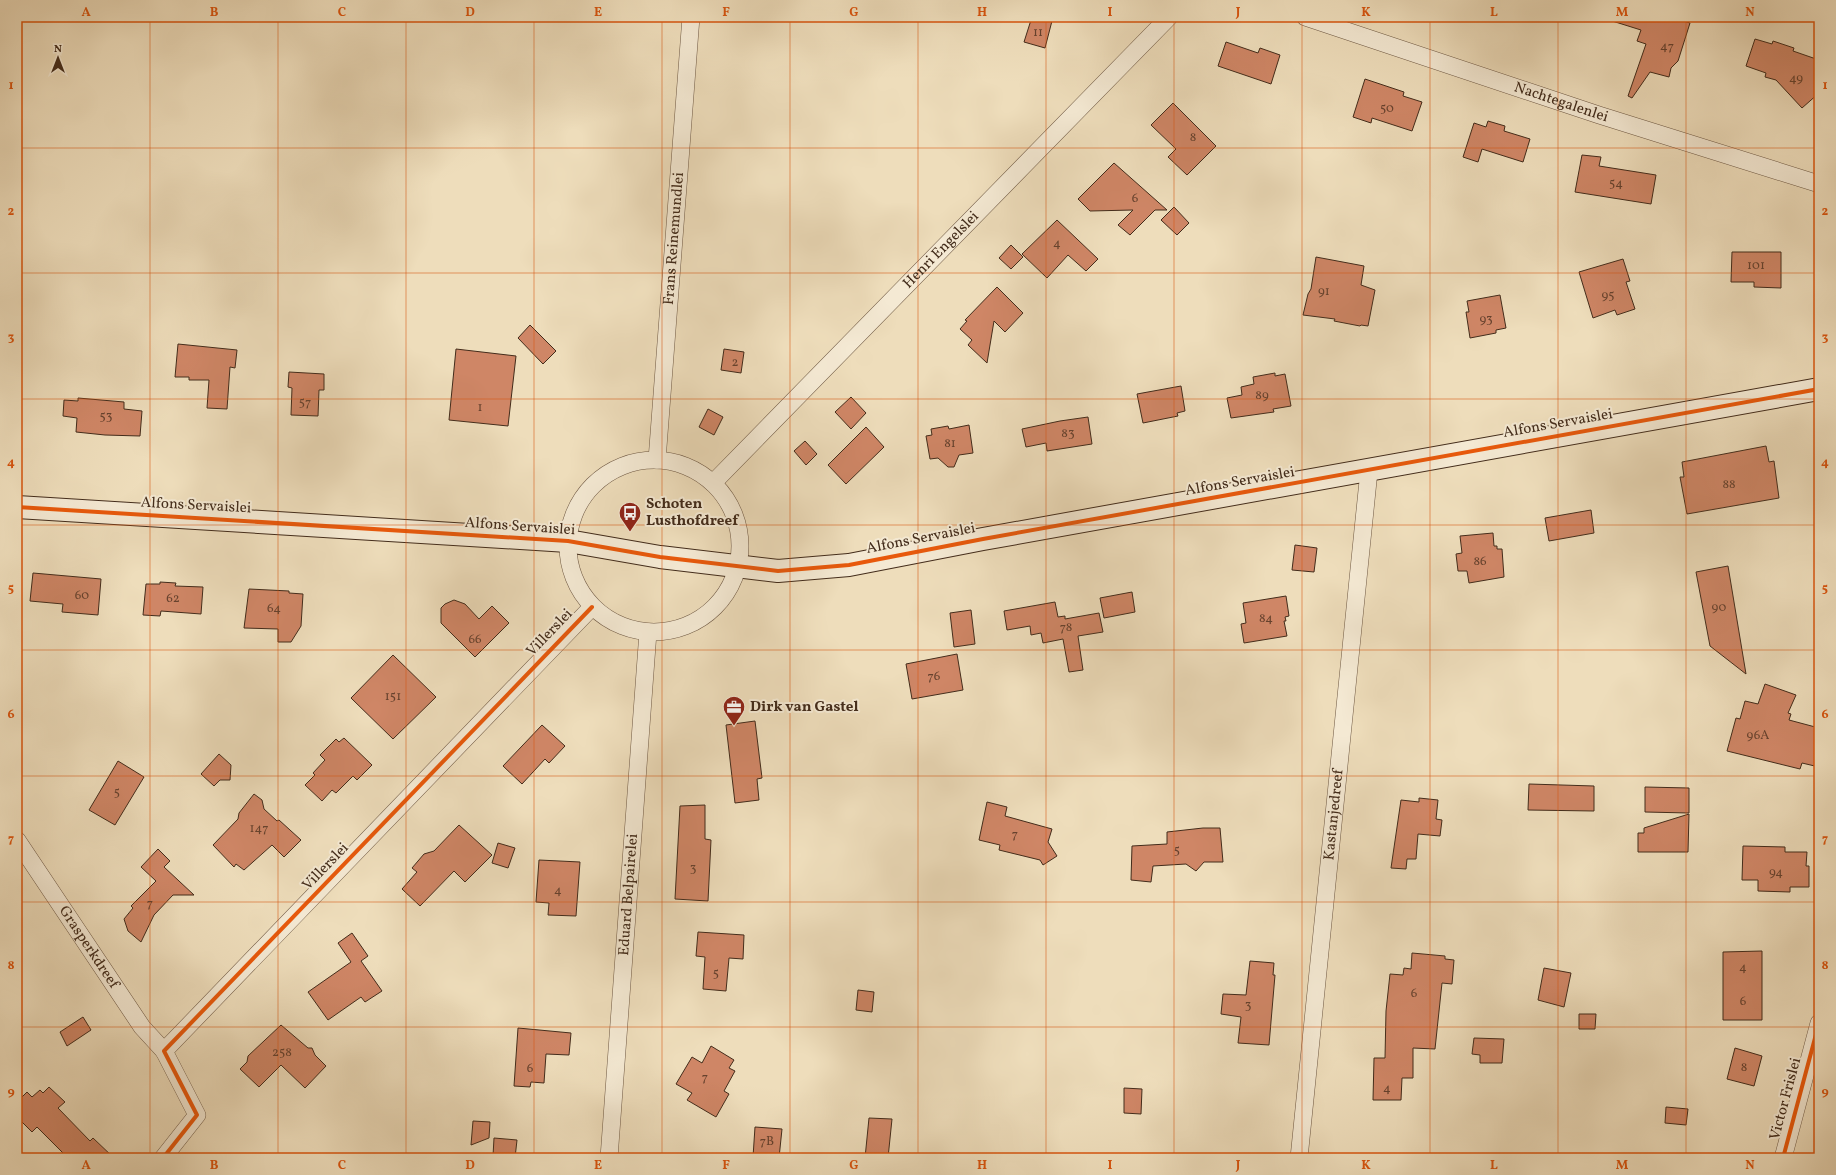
<svg xmlns="http://www.w3.org/2000/svg" width="1836" height="1175" font-family="Vollkorn,serif">
	<style>
		.building { fill: #cf8666; stroke: #432c1b }
		.lines { fill: none; stroke-linecap: round; stroke-linejoin: round }
		.street-casing { stroke: #6e5843; stroke-width: 18 }
		.secondary-casing { stroke: #432c1b; stroke-width: 24 }
		.street { stroke: #f4e9d3; stroke-width: 17 }
		.secondary { stroke: #f4e9d3; stroke-width: 22 }
		.cycleway-casing { stroke: #f4e9d3; stroke-width: 6 }
		.cycleway { stroke: #e8590c; stroke-width: 4 }
		.grid { fill: none; stroke: #d8540e; stroke-width: 1; stroke-opacity: 0.55 }
		.labels { text-anchor: middle; dominant-baseline: central; stroke-width: 4; stroke-linejoin: round; paint-order: stroke }
		.number-label { font-size: 13px; fill: #66422e }
		.street-label { font-size: 15px; fill: #432c1b; stroke: #f4e9d3 }
		.poi-label { font-size: 15px; font-weight: bold; fill: #432c1b; stroke: #f4e9d3; text-anchor: start }
		.neatline { fill: none; stroke: #d8540e; stroke-width: 1.5 }
		.grid-label { font-size: 13px; text-anchor: middle; font-weight: bold; fill: #d8540e }
	</style>
	<rect width="100%" height="100%" fill="#edb"/>
	<filter id="stains"><feTurbulence type="fractalNoise" baseFrequency=".005" numOctaves="4"/><feColorMatrix values="0 0 0 0 .2 0 0 0 0 .09 0 0 0 0 .02 0 0 0 .5 -.17"/></filter>
	<radialGradient id="worn" r=".72"><stop offset=".6" stop-color="#630" stop-opacity="0"/><stop offset="1" stop-color="#630" stop-opacity=".3"/></radialGradient>
	<path class="building" d="M 1037,17 L 1053,17 L 1045,48 L 1024,42 L 1031,20 L 1035,21 Z
		M 1610,17 L 1670,17 L 1690,23 L 1678,61 L 1671,68 L 1669,77 L 1650,72 L 1632,98 L 1628,96 L 1646,44 L 1637,41 L 1641,30 L 1609,20 Z
		M 1755,39 L 1772,44 L 1773,41 L 1794,48 L 1793,51 L 1819,60 L 1819,93 L 1802,108 L 1776,80 L 1765,77 L 1766,73 L 1746,66 Z
		M 1226,42 L 1258,53 L 1260,48 L 1280,55 L 1271,84 L 1218,66 Z
		M 1365,79 L 1404,92 L 1403,96 L 1422,102 L 1412,131 L 1372,118 L 1371,123 L 1353,117 Z
		M 1173,103 L 1216,146 L 1187,175 L 1168,157 L 1176,149 L 1151,125 Z
		M 1488,121 L 1505,126 L 1504,131 L 1530,139 L 1523,162 L 1482,149 L 1478,162 L 1463,157 L 1474,123 L 1486,127 Z
		M 1582,155 L 1601,157 L 1599,166 L 1656,175 L 1651,204 L 1575,192 Z
		M 1114,163 L 1167,210 L 1155,210 L 1130,235 L 1118,225 L 1133,210 L 1090,211 L 1078,199 Z
		M 1174,207 L 1189,223 L 1177,235 L 1161,220 Z
		M 1057,220 L 1098,259 L 1086,271 L 1068,255 L 1047,278 L 1022,254 Z
		M 1011,245 L 1023,257 L 1011,269 L 999,258 Z
		M 1732,252 L 1781,252 L 1781,288 L 1754,287 L 1754,282 L 1731,282 Z
		M 1316,257 L 1364,266 L 1361,285 L 1375,290 L 1368,326 L 1361,325 L 1360,326 L 1334,321 L 1335,319 L 1303,315 L 1308,294 L 1311,289 Z
		M 1623,259 L 1630,281 L 1626,282 L 1635,309 L 1617,315 L 1615,310 L 1593,318 L 1579,272 Z
		M 997,287 L 1023,313 L 1005,332 L 994,321 L 987,363 L 968,345 L 972,340 L 960,329 L 967,321 L 965,320 Z
		M 1500,295 L 1506,328 L 1496,330 L 1496,333 L 1470,338 L 1466,312 L 1469,312 L 1467,301 Z
		M 530,325 L 556,351 L 543,364 L 518,338 Z
		M 178,344 L 237,350 L 235,368 L 230,367 L 227,409 L 207,408 L 209,380 L 189,380 L 189,377 L 175,377 Z
		M 456,349 L 516,356 L 508,426 L 449,420 Z
		M 724,349 L 744,352 L 741,373 L 721,370 Z
		M 289,372 L 324,374 L 324,390 L 319,390 L 318,416 L 291,415 L 292,388 L 288,387 Z
		M 1275,373 L 1275,376 L 1285,374 L 1291,406 L 1273,409 L 1274,412 L 1231,418 L 1227,398 L 1242,395 L 1241,387 L 1254,384 L 1253,377 Z
		M 1181,386 L 1185,411 L 1177,413 L 1178,416 L 1143,423 L 1137,394 Z
		M 851,397 L 866,413 L 851,429 L 835,412 Z
		M 78,398 L 124,402 L 124,409 L 142,411 L 140,436 L 105,435 L 76,432 L 77,418 L 63,416 L 64,400 L 78,401 Z
		M 708,409 L 723,417 L 714,435 L 699,427 Z
		M 1088,417 L 1092,444 L 1047,451 L 1046,443 L 1026,447 L 1022,429 L 1060,421 Z
		M 969,425 L 973,453 L 959,455 L 954,467 L 948,467 L 938,458 L 930,459 L 926,436 L 932,435 L 931,429 L 948,426 L 949,429 Z
		M 866,427 L 884,447 L 846,484 L 828,465 Z
		M 805,441 L 817,454 L 806,465 L 794,451 Z
		M 1766,446 L 1769,462 L 1774,461 L 1779,498 L 1687,514 L 1680,477 L 1684,477 L 1682,462 Z
		M 1591,510 L 1594,533 L 1549,541 L 1545,518 Z
		M 1493,533 L 1494,546 L 1497,546 L 1497,549 L 1502,549 L 1504,577 L 1469,583 L 1467,571 L 1458,571 L 1456,554 L 1462,553 L 1460,536 Z
		M 1295,545 L 1317,548 L 1314,572 L 1292,570 Z
		M 1728,566 L 1746,674 L 1710,646 L 1696,572 Z
		M 33,573 L 101,579 L 98,615 L 62,612 L 63,604 L 30,601 Z
		M 160,582 L 176,583 L 175,586 L 203,587 L 201,614 L 161,611 L 160,616 L 143,615 L 146,584 L 160,584 Z
		M 249,589 L 289,591 L 289,593 L 303,594 L 301,626 L 291,642 L 278,642 L 278,629 L 244,628 Z
		M 1132,592 L 1135,612 L 1104,618 L 1100,598 Z
		M 1286,596 L 1289,616 L 1285,617 L 1286,621 L 1284,621 L 1287,636 L 1244,643 L 1241,624 L 1246,623 L 1243,603 Z
		M 454,600 L 465,604 L 479,619 L 492,606 L 509,623 L 475,657 L 441,623 L 441,608 L 445,604 Z
		M 1055,602 L 1058,617 L 1065,616 L 1065,619 L 1099,613 L 1103,632 L 1078,636 L 1083,670 L 1069,672 L 1063,639 L 1043,643 L 1041,633 L 1031,635 L 1030,626 L 1007,630 L 1004,611 Z
		M 971,610 L 975,644 L 954,647 L 950,613 Z
		M 957,654 L 963,690 L 912,699 L 906,664 Z
		M 393,655 L 436,697 L 393,739 L 351,698 Z
		M 1765,684 L 1796,695 L 1788,713 L 1791,714 L 1789,720 L 1819,728 L 1819,767 L 1802,763 L 1800,769 L 1727,751 L 1736,718 L 1740,719 L 1745,701 L 1758,704 Z
		M 755,721 L 762,778 L 757,779 L 759,800 L 735,803 L 726,725 Z
		M 542,725 L 565,746 L 549,763 L 545,759 L 522,784 L 503,766 Z
		M 344,738 L 372,765 L 357,780 L 353,776 L 336,793 L 332,790 L 322,801 L 305,785 L 315,775 L 313,773 L 325,760 L 320,755 L 336,739 L 339,742 Z
		M 219,754 L 231,765 L 230,780 L 220,780 L 214,786 L 201,774 Z
		M 118,761 L 144,777 L 115,825 L 89,810 Z
		M 1529,784 L 1594,786 L 1594,811 L 1528,810 Z
		M 1645,787 L 1689,788 L 1689,813 L 1645,812 Z
		M 254,794 L 262,800 L 264,809 L 277,821 L 279,820 L 301,840 L 284,857 L 272,845 L 244,870 L 236,864 L 234,867 L 213,845 L 238,819 L 239,813 Z
		M 1419,798 L 1438,800 L 1436,819 L 1442,820 L 1440,836 L 1418,834 L 1416,859 L 1407,859 L 1406,869 L 1391,868 L 1401,800 L 1419,802 Z
		M 987,802 L 1007,807 L 1005,816 L 1052,829 L 1048,842 L 1057,856 L 1043,865 L 1040,860 L 999,850 L 1000,845 L 979,840 Z
		M 705,805 L 705,839 L 711,840 L 708,901 L 675,899 L 680,806 Z
		M 1689,814 L 1688,852 L 1638,852 L 1638,833 L 1644,833 L 1644,828 Z
		M 459,825 L 492,855 L 465,882 L 454,871 L 420,906 L 402,889 L 417,872 L 412,868 L 424,854 L 434,851 Z
		M 1203,828 L 1220,828 L 1223,862 L 1204,862 L 1196,871 L 1186,864 L 1153,866 L 1151,882 L 1131,880 L 1132,846 L 1167,844 L 1167,832 Z
		M 498,843 L 515,848 L 508,868 L 492,863 Z
		M 1743,846 L 1785,847 L 1785,852 L 1807,852 L 1806,866 L 1809,866 L 1809,887 L 1790,887 L 1790,892 L 1758,891 L 1758,880 L 1742,880 Z
		M 158,849 L 170,861 L 164,867 L 194,895 L 173,895 L 154,915 L 141,942 L 128,931 L 124,919 L 133,908 L 131,906 L 156,881 L 141,867 Z
		M 539,860 L 580,862 L 576,916 L 548,915 L 549,903 L 536,902 Z
		M 698,932 L 744,935 L 743,959 L 729,958 L 726,991 L 703,989 L 705,957 L 696,956 Z
		M 352,933 L 368,956 L 361,961 L 382,991 L 365,1002 L 361,997 L 328,1020 L 308,992 L 351,962 L 338,943 Z
		M 1762,951 L 1762,1020 L 1723,1020 L 1723,952 Z
		M 1412,953 L 1445,956 L 1445,959 L 1454,960 L 1452,984 L 1442,983 L 1435,1049 L 1413,1048 L 1413,1078 L 1402,1078 L 1401,1100 L 1373,1100 L 1374,1058 L 1385,1058 L 1386,1011 L 1390,974 L 1403,975 L 1404,968 L 1411,969 Z
		M 1250,961 L 1274,963 L 1273,975 L 1275,975 L 1269,1045 L 1238,1043 L 1241,1017 L 1221,1014 L 1223,994 L 1246,995 Z
		M 1544,968 L 1571,973 L 1564,1007 L 1538,1000 Z
		M 858,990 L 874,992 L 872,1012 L 856,1010 Z
		M 1579,1014 L 1596,1014 L 1595,1029 L 1579,1029 Z
		M 83,1017 L 91,1030 L 67,1046 L 60,1032 Z
		M 281,1025 L 308,1048 L 312,1048 L 315,1055 L 326,1066 L 305,1088 L 281,1065 L 259,1087 L 240,1069 L 247,1062 L 248,1056 Z
		M 518,1028 L 571,1033 L 569,1055 L 546,1054 L 544,1083 L 531,1082 L 530,1087 L 514,1086 Z
		M 1474,1038 L 1504,1039 L 1502,1063 L 1480,1063 L 1480,1055 L 1472,1054 Z
		M 711,1046 L 734,1060 L 729,1068 L 735,1071 L 724,1091 L 729,1094 L 716,1117 L 687,1100 L 692,1093 L 676,1084 L 692,1057 L 702,1063 Z
		M 1735,1048 L 1762,1056 L 1754,1086 L 1727,1079 Z
		M 49,1087 L 65,1102 L 58,1108 L 90,1141 L 93,1138 L 114,1158 L 68,1158 L 37,1127 L 32,1132 L 17,1117 L 17,1102 L 27,1092 L 32,1097 L 40,1090 L 43,1093 Z
		M 1124,1088 L 1142,1089 L 1141,1114 L 1124,1113 Z
		M 1666,1107 L 1688,1109 L 1686,1125 L 1665,1123 Z
		M 869,1118 L 892,1119 L 888,1158 L 865,1158 Z
		M 473,1121 L 490,1122 L 489,1138 L 471,1145 Z
		M 755,1127 L 782,1129 L 779,1158 L 753,1157 Z
		M 494,1138 L 517,1140 L 515,1158 L 499,1158 L 499,1156 L 493,1156 Z"/>
	<g class="lines">
		<g class="street-casing">
			<g id="street">
				<path id="s1" d="M 1305,17 L 1599,115 L 1819,184"/>
				<path id="s2" d="M 657,460 L 691,17"/>
				<circle cx="654" cy="546" r="86"/>
				<path id="s3" d="M 713,483 L 1169,17"/>
				<path id="s4" d="M 17,840 L 142,1027 L 164,1051"/>
				<path d="M 163,1158 L 197,1115 L 164,1051 L 592,607"/>
				<path id="s5" d="M 609,1158 L 648,632"/>
				<path id="s6" d="M 1299,1158 L 1369,471"/>
				<path d="M 1783,1158 L 1819,1023"/>
			</g>
		</g>
		<g class="secondary-casing">
			<path id="secondary" d="M 17,507 L 568,541 L 660,557 L 778,571 L 849,565 L 983,539 L 1819,389"/>
		</g>
		<use href="#street" class="street"/>
		<use href="#secondary" class="secondary"/>
		<g class="cycleway-casing">
			<path id="cycleway" d="M 17,507 L 568,541 L 660,557 L 778,571 L 849,565 L 983,539 L 1819,389
				M 163,1158 L 197,1115 L 164,1051 L 592,607
				M 1783,1158 L 1819,1023"/>
		</g>
		<use href="#cycleway" class="cycleway"/>
	</g>
	<path class="grid" d="M 150,17 L 150,1158M 278,17 L 278,1158M 406,17 L 406,1158M 534,17 L 534,1158M 662,17 L 662,1158M 790,17 L 790,1158M 918,17 L 918,1158M 1046,17 L 1046,1158M 1174,17 L 1174,1158M 1302,17 L 1302,1158M 1430,17 L 1430,1158M 1558,17 L 1558,1158M 1686,17 L 1686,1158M 17,148 L 1819,148M 17,273 L 1819,273M 17,399 L 1819,399M 17,525 L 1819,525M 17,650 L 1819,650M 17,776 L 1819,776M 17,902 L 1819,902M 17,1027 L 1819,1027"/>
	<defs>
		<g id="bus-pin" transform="scale(1.15)"><path d="M0 17L-7.5 6A9.5 9.5 0 1 1 7.5 6Z" fill="#8f2418" stroke="#f4e9d3"/><path d="M-5-6H5V4H4V6H2V4H-2V6H-4V4H-5ZM-3.5-4V0h7V-4ZM-3.5 1.2v1.5H-2V1.2ZM2 1.2v1.5H3.5V1.2Z" fill="#fff"/></g>
		<g id="office-pin" transform="scale(1.15)"><path d="M0 17L-7.5 6A9.5 9.5 0 1 1 7.5 6Z" fill="#8f2418" stroke="#f4e9d3"/><path d="M-6-3h4V-5.5h4V-3h4V5H-6ZM-1-4.5V-3h2v-1.5ZM-6 0V1H6V0Z" fill="#fff"/></g>
	</defs>
	<g fill-rule="evenodd">
		<use href="#bus-pin" x="630" y="513"/>
		<use href="#office-pin" x="734" y="707"/>
	</g>
	<g class="labels">
		<g class="number-label">
			<text x="1038" y="33">11</text>
			<text x="1667" y="47">47</text>
			<text x="1796" y="79">49</text>
			<text x="1387" y="109">50</text>
			<text x="1193" y="138">8</text>
			<text x="1616" y="184">54</text>
			<text x="1135" y="199">6</text>
			<text x="1057" y="244">4</text>
			<text x="1756" y="266">101</text>
			<text x="1324" y="292">91</text>
			<text x="1608" y="296">95</text>
			<text x="1486" y="320">93</text>
			<text x="735" y="363">2</text>
			<text x="1262" y="396">89</text>
			<text x="305" y="403">57</text>
			<text x="480" y="408">1</text>
			<text x="106" y="417">53</text>
			<text x="1068" y="434">83</text>
			<text x="950" y="444">81</text>
			<text x="1729" y="485">88</text>
			<text x="1480" y="562">86</text>
			<text x="82" y="596">60</text>
			<text x="173" y="599">62</text>
			<text x="1719" y="608">90</text>
			<text x="274" y="609">64</text>
			<text x="1266" y="619">84</text>
			<text x="1066" y="628">78</text>
			<text x="475" y="640">66</text>
			<text x="934" y="677">76</text>
			<text x="393" y="697">151</text>
			<text x="1758" y="736">96A</text>
			<text x="117" y="793">5</text>
			<text x="259" y="829">147</text>
			<text x="1015" y="835">7</text>
			<text x="1177" y="851">5</text>
			<text x="693" y="869">3</text>
			<text x="1776" y="873">94</text>
			<text x="558" y="891">4</text>
			<text x="150" y="904">7</text>
			<text x="1743" y="968">4</text>
			<text x="716" y="974">5</text>
			<text x="1414" y="994">6</text>
			<text x="1743" y="1002">6</text>
			<text x="1248" y="1006">3</text>
			<text x="282" y="1053">258</text>
			<text x="1744" y="1068">8</text>
			<text x="530" y="1069">6</text>
			<text x="705" y="1078">7</text>
			<text x="1387" y="1089">4</text>
			<text x="767" y="1142">7B</text>
		</g>
		<g class="street-label">
			<text stroke="none"><textPath href="#s1" startOffset="270">Nachtegalenlei</textPath></text>
			<text stroke="none"><textPath href="#s2" startOffset="222">Frans Reinemundlei</textPath></text>
			<text stroke="none"><textPath href="#s3" startOffset="326">Henri Engelslei</textPath></text>
			<text transform="translate(1558 424) rotate(-10)">Alfons Servaislei</text>
			<text transform="translate(1240 482) rotate(-10)">Alfons Servaislei</text>
			<text transform="translate(196 506) rotate(3)">Alfons Servaislei</text>
			<text transform="translate(520 527) rotate(4)">Alfons Servaislei</text>
			<text transform="translate(921 539) rotate(-11)">Alfons Servaislei</text>
			<text transform="translate(550 633) rotate(-46)">Villerslei</text>
			<text stroke="none"><textPath href="#s6" startOffset="345">Kastanjedreef</textPath></text>
			<text transform="translate(326 867) rotate(-46)">Villerslei</text>
			<text stroke="none"><textPath href="#s5" startOffset="264">Eduard Belpairelei</textPath></text>
			<text stroke="none"><textPath href="#s4" startOffset="129">Grasperkdreef</textPath></text>
			<text transform="translate(1786 1099) rotate(-75)">Victor Frislei</text>
		</g>
		<g class="poi-label">
			<text x="646" y="504">Schoten<tspan x="646" dy="17">Lusthofdreef</tspan></text>
			<text x="750" y="707">Dirk van Gastel</text>
		</g>
	</g>
	<rect width="1836" height="1175" fill="none" stroke="#edb" stroke-width="44"/>
	<g transform="translate(58 58)" stroke="#f4e9d3" stroke-width="3" paint-order="stroke">
	<path d="M0-3L7 15L0 10L-7 15Z" fill="#432c1b"/>
	<text y="-6" font-size="11" font-weight="bold" text-anchor="middle" fill="#432c1b">N</text>
	</g>
	<rect x="22" y="22" width="1792" height="1131" class="neatline"/>
	<g class="grid-label">
		<text x="86" y="16">A</text>
		<text x="214" y="16">B</text>
		<text x="342" y="16">C</text>
		<text x="470" y="16">D</text>
		<text x="598" y="16">E</text>
		<text x="726" y="16">F</text>
		<text x="854" y="16">G</text>
		<text x="982" y="16">H</text>
		<text x="1110" y="16">I</text>
		<text x="1238" y="16">J</text>
		<text x="1366" y="16">K</text>
		<text x="1494" y="16">L</text>
		<text x="1622" y="16">M</text>
		<text x="1750" y="16">N</text>
		<text x="11" y="89">1</text>
		<text x="1825" y="89">1</text>
		<text x="11" y="215">2</text>
		<text x="1825" y="215">2</text>
		<text x="11" y="341">3</text>
		<text x="1825" y="341">3</text>
		<text x="11" y="466">4</text>
		<text x="1825" y="466">4</text>
		<text x="11" y="592">5</text>
		<text x="1825" y="592">5</text>
		<text x="11" y="718">6</text>
		<text x="1825" y="718">6</text>
		<text x="11" y="843">7</text>
		<text x="1825" y="843">7</text>
		<text x="11" y="969">8</text>
		<text x="1825" y="969">8</text>
		<text x="11" y="1095">9</text>
		<text x="1825" y="1095">9</text>
		<text x="86" y="1169">A</text>
		<text x="214" y="1169">B</text>
		<text x="342" y="1169">C</text>
		<text x="470" y="1169">D</text>
		<text x="598" y="1169">E</text>
		<text x="726" y="1169">F</text>
		<text x="854" y="1169">G</text>
		<text x="982" y="1169">H</text>
		<text x="1110" y="1169">I</text>
		<text x="1238" y="1169">J</text>
		<text x="1366" y="1169">K</text>
		<text x="1494" y="1169">L</text>
		<text x="1622" y="1169">M</text>
		<text x="1750" y="1169">N</text>
	</g>
	<rect width="100%" height="100%" filter="url(#stains)"/>
	<rect width="100%" height="100%" fill="url(#worn)"/>
</svg>
